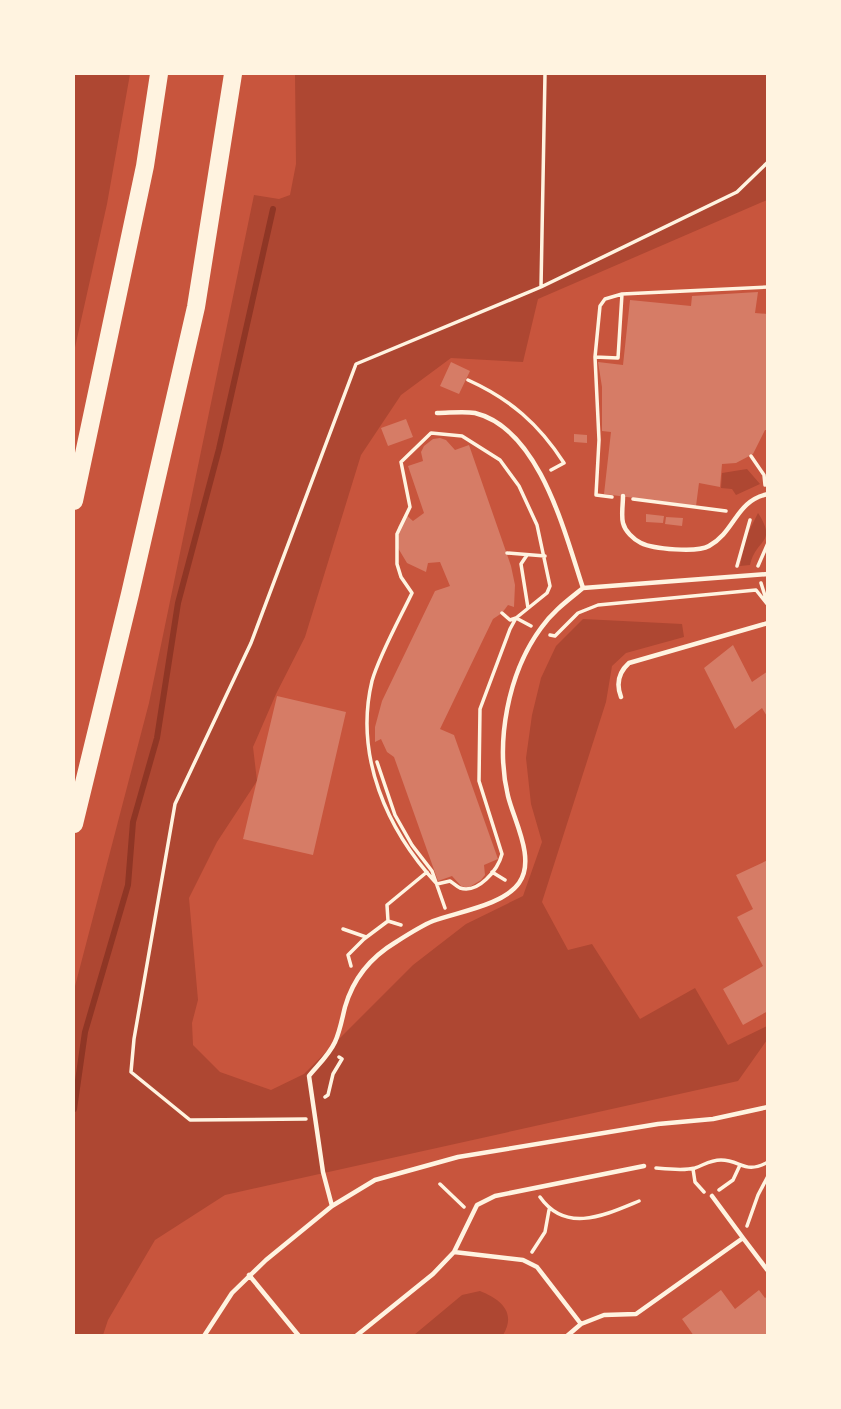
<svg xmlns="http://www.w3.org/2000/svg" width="841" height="1409" font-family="Manrope,sans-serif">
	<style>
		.green { fill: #ae4732 }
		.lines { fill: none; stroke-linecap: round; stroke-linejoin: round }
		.stream { stroke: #8f3625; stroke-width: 6 }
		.building { fill: #d67c66 }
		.path { stroke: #fff3e0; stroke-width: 3.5 }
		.service { stroke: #fff3e0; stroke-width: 4.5 }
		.motorway { stroke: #fff3e0; stroke-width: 18 }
	</style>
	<rect width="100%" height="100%" fill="#c8553d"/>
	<path class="green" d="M 74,74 L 130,74 L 107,204 L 74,352 Z
		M 295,74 L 767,74 L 767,200 L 538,299 L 523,362 L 451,358 L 401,395 L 361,455 L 305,637 L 276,694 L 253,747 L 257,781 L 217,842 L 189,898 L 198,1000 L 192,1023 L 193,1045 L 220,1072 L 271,1090 L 304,1074 L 413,965 L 466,924 L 523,896 L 542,842 L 531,804 L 526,758 L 532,715 L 541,678 L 556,646 L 583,619 L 682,624 L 684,637 L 626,653 L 612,666 L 606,702 L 542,902 L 568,950 L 592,944 L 640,1019 L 695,988 L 728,1045 L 767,1026 L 767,1040 L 738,1081 L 225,1195 L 155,1240 L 108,1320 L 103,1335 L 74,1336 L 74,990 L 149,703 L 254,195 L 279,199 L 290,195 L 296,164 Z
		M 747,469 L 760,484 L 736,495 L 732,489 L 721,488 L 722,473 Z
		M 758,513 C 778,544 756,538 750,565 L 740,566 L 746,537 Z
		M 480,1291 C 500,1299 517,1312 503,1335 L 414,1335 L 462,1295 Z"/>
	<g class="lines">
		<path class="stream" d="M 74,1109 L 85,1032 L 128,885 L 133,822 L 157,738 L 178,603 L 219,449 L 273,209"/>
	</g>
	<path class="building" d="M 758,292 L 755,313 L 768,314 L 768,430 L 765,430 L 753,454 L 736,463 L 722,464 L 720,487 L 699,483 L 696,506 L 604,494 L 611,432 L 602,431 L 602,387 L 598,362 L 623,365 L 630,300 L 691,306 L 692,296 Z
		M 451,362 L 470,371 L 459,394 L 440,386 Z
		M 406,419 L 413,437 L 388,446 L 381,428 Z
		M 574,434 L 587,435 L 587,443 L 574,442 Z
		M 440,438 L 446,440 L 455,450 L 469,445 L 511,566 L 515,585 L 514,607 L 508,605 L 502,613 L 493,619 L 440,729 L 454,735 L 498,859 L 484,865 L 485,875 L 481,880 L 468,888 L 461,886 L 452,876 L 438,881 L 394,757 L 387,752 L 381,739 L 375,742 L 375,727 L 382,701 L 435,591 L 450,586 L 440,562 L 428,563 L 426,572 L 407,563 L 398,548 L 397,536 L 398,527 L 405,514 L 413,521 L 424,513 L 408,466 L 423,461 L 421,452 L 424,446 L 433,439 Z
		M 646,514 L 664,516 L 663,523 L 646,522 Z
		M 666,517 L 683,518 L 682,526 L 665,524 Z
		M 733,645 L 752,682 L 768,671 L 768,718 L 762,708 L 735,729 L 704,668 Z
		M 277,696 L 346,712 L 313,855 L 243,839 Z
		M 768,860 L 768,1011 L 743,1025 L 723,989 L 763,966 L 737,917 L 753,909 L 736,875 Z
		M 721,1290 L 735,1309 L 759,1290 L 765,1298 L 768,1296 L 768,1336 L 694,1336 L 682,1319 Z"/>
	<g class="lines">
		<path class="path" d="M 541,287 L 545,74
			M 595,357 L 600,306 L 605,299 L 622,294
			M 468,380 C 510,399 539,424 564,463 L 551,470
			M 431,433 L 462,436 L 500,460 L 519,486 L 537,525 L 550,586 L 547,593 L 516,618 L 510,629 L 480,709 L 479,781 L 502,854 C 498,870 478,894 460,888 C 456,886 453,883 450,881 L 437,884 C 387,830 354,756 372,681 C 379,656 400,618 412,593 L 401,577 L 397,564 L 397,534 L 410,507 L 401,462 Z
			M 751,456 L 764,475 L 765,485
			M 612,497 L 596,495 L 599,440 L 595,357 L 618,358 L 622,294 L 768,287
			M 633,499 L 726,511
			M 507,553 L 545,556
			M 527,555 L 521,564 L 528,608
			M 737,566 L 750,520
			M 758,566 L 768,543
			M 761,583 L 766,599
			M 502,613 L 510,620 L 516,618 L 531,626
			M 550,635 L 555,636 L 578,613 L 598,605 L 756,590 L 768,605
			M 377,762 L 395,815 L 412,845 L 432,871 L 445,908
			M 492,872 L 505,880
			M 401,925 L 388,921 L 387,905 L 427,872
			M 343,929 L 366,937
			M 351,966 L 348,955 L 364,939 L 388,921
			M 325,1097 L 328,1095 L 333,1074 L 342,1059 L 339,1057
			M 306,1119 L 190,1120 L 131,1072 L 134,1039 L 175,804 L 251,643 L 356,364 L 541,287 L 737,192 L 768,162
			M 656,1168 C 667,1169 684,1171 695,1168 C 704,1165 710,1160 721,1160 C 741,1160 745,1175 768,1162
			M 693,1169 L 695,1182 L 704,1192
			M 440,1184 L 464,1207
			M 719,1190 L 733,1180 L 740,1165
			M 540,1197 C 566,1234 605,1215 639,1201
			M 747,1226 L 758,1195 L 768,1176
			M 532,1252 L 545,1232 L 549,1210"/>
		<path class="service" d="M 437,413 C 449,413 463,411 475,413 C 540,429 565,534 583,588
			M 623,496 C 623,505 621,516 623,523 C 625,531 633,539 641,543 C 653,549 697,553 709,546 C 736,531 735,501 768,494
			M 621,697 C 616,684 619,672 629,663 L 768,623
			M 712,1196 L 743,1238
			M 332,1206 L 323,1172 L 309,1076 C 318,1065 329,1055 335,1042 C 340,1031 342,1019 345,1007 C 353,979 371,957 396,942 C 407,935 421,926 433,921 C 457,912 504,905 519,883 C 536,859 514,821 508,796 C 495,742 508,673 541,628 C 552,612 567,601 583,588 L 768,574
			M 454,1252 L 477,1205 L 495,1196 L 644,1166
			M 249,1275 L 299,1336
			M 581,1324 L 604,1315 L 636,1314 L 743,1238 L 768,1271
			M 204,1336 L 232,1293 L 266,1260 L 332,1206 L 375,1180 L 458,1157 L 658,1124 L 713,1119 L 768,1107
			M 356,1336 L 433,1274 L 454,1252 L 523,1260 L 537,1267 L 581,1324 L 567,1336"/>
		<path class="motorway" d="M 74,501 L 145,166 L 159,74
			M 74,824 L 130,594 L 196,307 L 233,74"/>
	</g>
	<rect width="841" height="1409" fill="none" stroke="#fff3e0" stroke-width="150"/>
</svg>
